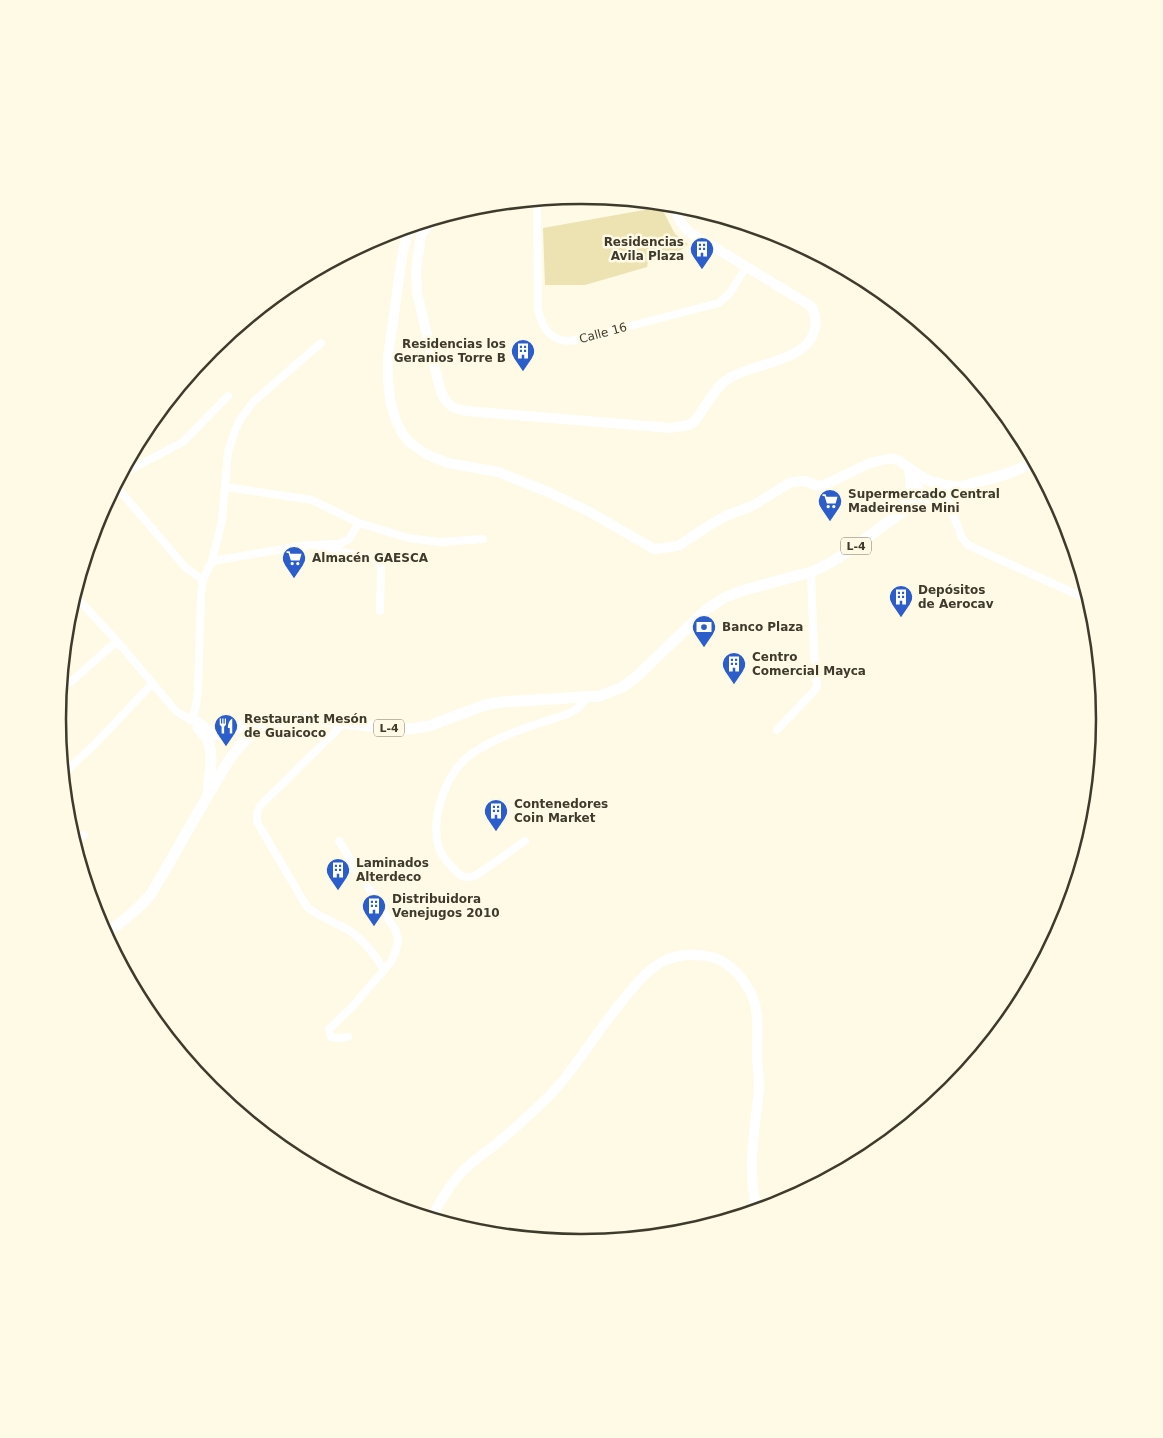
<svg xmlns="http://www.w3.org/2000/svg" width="1163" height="1438" font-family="'DejaVu Sans',sans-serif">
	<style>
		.green { fill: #ede2b1 }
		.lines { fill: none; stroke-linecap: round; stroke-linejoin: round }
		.street { stroke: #fff; stroke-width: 8 }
		.secondary { stroke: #fff; stroke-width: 10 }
		.primary { stroke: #fff; stroke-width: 11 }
		.labels { text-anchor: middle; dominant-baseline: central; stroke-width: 5; stroke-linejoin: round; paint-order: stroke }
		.shield { fill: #fffae5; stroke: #787464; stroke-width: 1 }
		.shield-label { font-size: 11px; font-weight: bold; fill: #3e3b2d }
		.poi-label { font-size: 12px; font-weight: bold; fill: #3e3b2d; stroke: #fffae5; text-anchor: start }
		.street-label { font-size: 12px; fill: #3e3b2d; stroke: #fffae5 }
		.rim { fill: none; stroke: #3e3b2d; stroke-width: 2.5 }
	</style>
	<rect width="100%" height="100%" fill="#fffae5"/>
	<path class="green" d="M 661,207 L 675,234 L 688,244 L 675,255 L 648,262 L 647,267 L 585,285 L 545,285 L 543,228 Z"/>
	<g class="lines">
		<path class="street" d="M 537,199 L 538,310 C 543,331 553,344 576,340 L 719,303 L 730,293 L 746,267
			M 1032,463 L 1042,475
			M 120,475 L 183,442 L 228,396
			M 115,485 L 186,568 L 203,580
			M 226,487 L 312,500 L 359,523 L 408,538 L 440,542 L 483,539
			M 944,491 L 962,538 L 968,545 L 1091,601
			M 321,548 L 371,558 L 378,562 L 381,567 L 380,611
			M 212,561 L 308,545 L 340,544 L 349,539 L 359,523
			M 74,595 L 117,641 L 175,710 L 180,714 L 191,719 L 195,711 L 198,691 L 201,594 L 203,580 L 212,561 L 222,521 L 228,452 L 233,436 L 239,421 L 253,402 L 321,343
			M 60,689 L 72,681 L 117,641
			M 344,723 L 260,806 L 257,813 L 257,822 L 307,907 C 323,920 340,923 354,934 C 367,944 376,956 384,970
			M 777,730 L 814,691 L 817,686 L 814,655 L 811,572
			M 63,774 L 94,745 L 152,684
			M 73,840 L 84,835
			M 339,841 L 396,931 L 398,940 L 396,950 L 391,962 L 352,1007 L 329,1029 L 331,1037 L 337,1038 L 348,1037
			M 525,841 L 478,874 C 467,880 460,877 452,867 C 446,861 440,853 438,845 C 431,816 446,773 470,755 C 490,740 518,730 543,722 C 554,718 568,716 578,708 C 582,705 585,700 588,697"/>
		<path class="secondary" d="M 440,217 L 429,225 L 421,235 L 416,271 L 417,293 L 439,385 C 445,409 456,410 478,412 L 670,428 L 689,425 L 695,421 C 705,408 715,387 728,379 C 754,362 804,363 814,332 C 817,322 816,314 811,306 L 689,232 C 680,223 676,216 675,204
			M 412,225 L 407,237 L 403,250 L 388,357 L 388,381 L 391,404 L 397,423 L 402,433 L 409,442 L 426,454 L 448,463 L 498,472 L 548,492 L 588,511 L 654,549 L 678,546 L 713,523 L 728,515 L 752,506 L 791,482 L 805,481 L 818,486 L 824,485 L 870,463 L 887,459 L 893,459 L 900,461 L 909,468 L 924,499
			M 431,1218 C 439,1204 449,1185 460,1174 C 470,1163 483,1154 495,1145 C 514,1129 533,1112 551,1094 C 565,1080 576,1063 588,1047 C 600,1029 613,1012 627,995 C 638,982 650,967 666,960 C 679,954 693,954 707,956 C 727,959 742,976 751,993 C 760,1013 757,1032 757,1053 C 757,1064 759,1076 759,1087 C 756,1127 745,1171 758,1211"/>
		<path class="primary" d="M 909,468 C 925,481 935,484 956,487
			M 899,513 C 912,494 913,490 909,468
			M 191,719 C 201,722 205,731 215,734 C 225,736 236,728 245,725 C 253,722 261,723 269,723
			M 198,728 C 202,732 206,736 208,741 C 214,756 209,777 208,793
			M 105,934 C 122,922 138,910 151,894 C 172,859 192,822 213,787 C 224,768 236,745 255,733 C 270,722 286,718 305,718 L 383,728 L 408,729 L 429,726 L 485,705 L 502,702 L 600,696 L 623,687 L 636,677 L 707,609 L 724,598 L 741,591 L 811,572 C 853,555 883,520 923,500 C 958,483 1002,481 1035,461"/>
	</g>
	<defs>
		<g id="building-pin" transform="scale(1.25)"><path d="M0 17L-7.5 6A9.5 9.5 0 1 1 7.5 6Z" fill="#2b5dcb" stroke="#fffae5"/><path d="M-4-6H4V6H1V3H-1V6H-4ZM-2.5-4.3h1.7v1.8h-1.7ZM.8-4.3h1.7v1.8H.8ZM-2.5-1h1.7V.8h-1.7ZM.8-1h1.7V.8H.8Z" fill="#fff"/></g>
		<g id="supermarket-pin" transform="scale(1.25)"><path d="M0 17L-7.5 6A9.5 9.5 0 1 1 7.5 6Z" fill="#2b5dcb" stroke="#fffae5"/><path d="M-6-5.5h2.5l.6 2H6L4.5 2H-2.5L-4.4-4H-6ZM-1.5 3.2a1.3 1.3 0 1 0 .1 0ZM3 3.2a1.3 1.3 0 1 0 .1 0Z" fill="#fff"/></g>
		<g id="bank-pin" transform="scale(1.25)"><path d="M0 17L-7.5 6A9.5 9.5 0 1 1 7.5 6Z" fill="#2b5dcb" stroke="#fffae5"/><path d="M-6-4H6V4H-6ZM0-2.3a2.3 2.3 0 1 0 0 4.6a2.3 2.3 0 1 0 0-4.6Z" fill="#fff"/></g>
		<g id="restaurant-pin" transform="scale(1.25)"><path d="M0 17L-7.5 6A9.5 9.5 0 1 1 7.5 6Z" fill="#2b5dcb" stroke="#fffae5"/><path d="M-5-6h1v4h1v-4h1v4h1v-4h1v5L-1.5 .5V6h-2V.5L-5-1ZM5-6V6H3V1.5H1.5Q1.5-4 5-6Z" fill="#fff"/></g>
	</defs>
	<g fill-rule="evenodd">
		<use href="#building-pin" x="702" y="249"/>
		<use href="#building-pin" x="523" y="351"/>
		<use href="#supermarket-pin" x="830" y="501"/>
		<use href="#supermarket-pin" x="294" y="558"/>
		<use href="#building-pin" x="901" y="597"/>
		<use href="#bank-pin" x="704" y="627"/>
		<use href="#building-pin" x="734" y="664"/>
		<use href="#restaurant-pin" x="226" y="726"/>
		<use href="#building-pin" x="496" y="811"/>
		<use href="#building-pin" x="338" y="870"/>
		<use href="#building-pin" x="374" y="906"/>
	</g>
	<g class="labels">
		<g class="shield">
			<rect x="841" y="537.5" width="30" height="17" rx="4"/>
			<rect x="374" y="719.5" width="30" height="17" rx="4"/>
		</g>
		<g class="shield-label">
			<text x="856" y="546">L-4</text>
			<text x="389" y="728">L-4</text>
		</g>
		<g class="poi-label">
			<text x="684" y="242" text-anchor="end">Residencias<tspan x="684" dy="14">Avila Plaza</tspan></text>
			<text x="506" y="344" text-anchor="end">Residencias los<tspan x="506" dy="14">Geranios Torre B</tspan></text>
			<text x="848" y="494">Supermercado Central<tspan x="848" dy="14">Madeirense Mini</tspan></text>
			<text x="312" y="558">Almacén GAESCA</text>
			<text x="918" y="590">Depósitos<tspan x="918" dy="14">de Aerocav</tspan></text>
			<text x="722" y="627">Banco Plaza</text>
			<text x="752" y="657">Centro<tspan x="752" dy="14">Comercial Mayca</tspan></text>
			<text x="244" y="719">Restaurant Mesón<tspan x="244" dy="14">de Guaicoco</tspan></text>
			<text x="514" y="804">Contenedores<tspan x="514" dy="14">Coin Market</tspan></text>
			<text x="356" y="863">Laminados<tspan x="356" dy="14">Alterdeco</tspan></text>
			<text x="392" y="899">Distribuidora<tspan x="392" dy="14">Venejugos 2010</tspan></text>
		</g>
		<g class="street-label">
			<text transform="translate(603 333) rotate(-15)">Calle 16</text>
		</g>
	</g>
	<path d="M0 0H1163V1438H0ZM66 719a515 515 0 1 1 1030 0a515 515 0 1 1-1030 0Z" fill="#fffae5" fill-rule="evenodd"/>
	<path class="rim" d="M66 719a515 515 0 1 1 1030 0a515 515 0 1 1-1030 0Z"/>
</svg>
